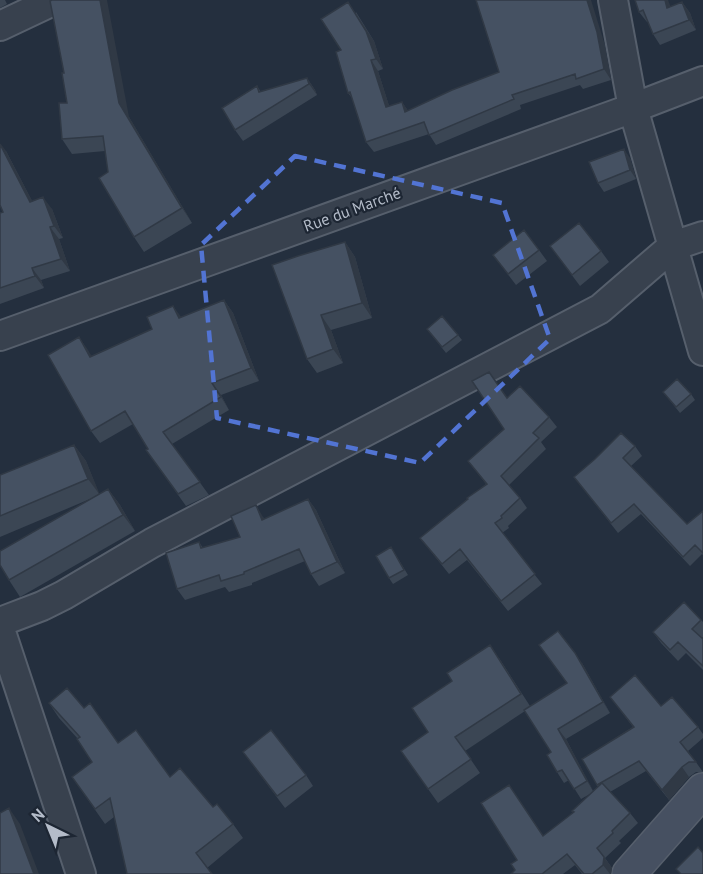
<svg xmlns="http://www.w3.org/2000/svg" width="703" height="874" font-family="'PT Sans',sans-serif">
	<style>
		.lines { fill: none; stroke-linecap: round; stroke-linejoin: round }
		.street-casing { stroke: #565f6c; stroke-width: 32 }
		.secondary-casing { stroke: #565f6c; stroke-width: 36 }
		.street { stroke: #38414e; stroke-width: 28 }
		.secondary { stroke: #465061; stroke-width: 33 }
		.wall { fill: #3b4654 }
		.shaded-wall { fill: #303945 }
		.building { fill: #455162; stroke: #303945; stroke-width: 1.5 }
		.marked { fill: none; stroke: #5274d3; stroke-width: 4.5; stroke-dasharray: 12 8; stroke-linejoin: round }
		.labels { text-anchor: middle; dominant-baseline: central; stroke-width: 4.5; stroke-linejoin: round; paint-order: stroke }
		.street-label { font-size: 16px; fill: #b4bcc9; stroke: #1d2633 }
	</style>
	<rect width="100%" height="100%" fill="#242f3e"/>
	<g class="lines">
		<g class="street-casing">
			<path id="street" d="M 613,0 L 633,108 L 703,351
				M 0,26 L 55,0
				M 0,336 L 633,108 L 703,81
				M 0,622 L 42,606 L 64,595 L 152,543 L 600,309 L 673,246 L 703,236
				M 0,629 L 81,874"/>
		</g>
		<g class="secondary-casing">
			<path id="secondary" d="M 629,874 L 703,790"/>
		</g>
		<use href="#street" class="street"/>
		<use href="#secondary" class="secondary"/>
	</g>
	<path class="wall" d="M 0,0 L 5,0 L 7,4 L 0,8 Z
		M 635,0 L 671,7 L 682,2 L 690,13 L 696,30 L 660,45 L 653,34 L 648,22 L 647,22 L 639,12 Z
		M 356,12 L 374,41 L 383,69 L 378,71 L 389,106 L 402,102 L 408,111 L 499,72 L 604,42 L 611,80 L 583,89 L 580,85 L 520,105 L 521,109 L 436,145 L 429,134 L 374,152 L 366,142 L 352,98 L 348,93 L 341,50 Z
		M 307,78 L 315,90 L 317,95 L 243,141 L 235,130 L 257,86 L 261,92 Z
		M 67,103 L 129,117 L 192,223 L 144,252 L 134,237 L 108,172 L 105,151 L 72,154 L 62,139 Z
		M 6,151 L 32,201 L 52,209 L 63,238 L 59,239 L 70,271 L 41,280 L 44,288 L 0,304 L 0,213 L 3,212 Z
		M 630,158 L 636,179 L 604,192 L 598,183 Z
		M 345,242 L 355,257 L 372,318 L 331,330 L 343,363 L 317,373 L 307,359 Z
		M 550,246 L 601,251 L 609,262 L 580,286 Z
		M 539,250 L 547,261 L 516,285 L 493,255 Z
		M 224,300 L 233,313 L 259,381 L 221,395 L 229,410 L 172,444 L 209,495 L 186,506 L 146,450 L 148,449 L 133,424 L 100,443 L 91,431 L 79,337 L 91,356 L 152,329 Z
		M 427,329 L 458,335 L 462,340 L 446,353 Z
		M 663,392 L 691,394 L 695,400 L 680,413 Z
		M 507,398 L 549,417 L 557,427 L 541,442 L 546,449 L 509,485 L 520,498 L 527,508 L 508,526 L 509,528 L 502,533 L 542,584 L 508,611 L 467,560 L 449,574 L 420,538 L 486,484 L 468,461 L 504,429 Z
		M 74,445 L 86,461 L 99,494 L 108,489 L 120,505 L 135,531 L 20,597 L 9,580 L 90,499 L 0,537 L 0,475 Z
		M 635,446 L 642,456 L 631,466 L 687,524 L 703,511 L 703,555 L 702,554 L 690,566 L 641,514 L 618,533 L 574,477 Z
		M 308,499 L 316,510 L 345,573 L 319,586 L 311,574 L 305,561 L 252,583 L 252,585 L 229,592 L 225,587 L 185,600 L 177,589 L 199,542 L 203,548 L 240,537 L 263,517 L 264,519 Z
		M 391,547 L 408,575 L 393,584 L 389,578 Z
		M 701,620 L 703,622 L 703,637 L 702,638 L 703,639 L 703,670 L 686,653 L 678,661 L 661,643 L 653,632 Z
		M 499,658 L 530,706 L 567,683 L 582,663 L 610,713 L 566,739 L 593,791 L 598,787 L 582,759 L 633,727 L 610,697 L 661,706 L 698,727 L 703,734 L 703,738 L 688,751 L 703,772 L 696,772 L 689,777 L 669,800 L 646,771 L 610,792 L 630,813 L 638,823 L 619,841 L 621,843 L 605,858 L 612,868 L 611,874 L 582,874 L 575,865 L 563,874 L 511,874 L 515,871 L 543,836 L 574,813 L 590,794 L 581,799 L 569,780 L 564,783 L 557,772 L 551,752 L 525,711 L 465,751 L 480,773 L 438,803 L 401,751 L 428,732 Z
		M 49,703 L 84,708 L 118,743 L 170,777 L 213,807 L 233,824 L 243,838 L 207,868 L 114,817 L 105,824 L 72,777 L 92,762 L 78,739 L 59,718 Z
		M 243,752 L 306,775 L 313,786 L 285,808 Z"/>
	<path class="shaded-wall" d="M 100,0 L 107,0 L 129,117 L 192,223 L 182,208 L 119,103 Z
		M 587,0 L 591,0 L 604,42 L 611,80 L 604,69 Z
		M 665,0 L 668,0 L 675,18 L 667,8 Z
		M 348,2 L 374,41 L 383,69 L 376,59 Z
		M 682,2 L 690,13 L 696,30 L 689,20 Z
		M 371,60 L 378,71 L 393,118 L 386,107 Z
		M 307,78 L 315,90 L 317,95 L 309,84 Z
		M 402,102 L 409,112 L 405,112 Z
		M 0,143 L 6,151 L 39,214 L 30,202 Z
		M 624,149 L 630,158 L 636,179 L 630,170 Z
		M 43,197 L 52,209 L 63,238 L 54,226 Z
		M 50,227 L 59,239 L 70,271 L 61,259 Z
		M 345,242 L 355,257 L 372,318 L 362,303 Z
		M 32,268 L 41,280 L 44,288 L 35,276 Z
		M 224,300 L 233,313 L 259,381 L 251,368 Z
		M 173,306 L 182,318 L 179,318 Z
		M 321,315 L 331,330 L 343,363 L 333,349 Z
		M 79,337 L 88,350 L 99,369 L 90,357 Z
		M 212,383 L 221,395 L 229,410 L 221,397 Z
		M 74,445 L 86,461 L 100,495 L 88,479 Z
		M 108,489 L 120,505 L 135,531 L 123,515 Z
		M 308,499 L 316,510 L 345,573 L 337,562 Z
		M 256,505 L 263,517 L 270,532 L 262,520 Z
		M 575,653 L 582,663 L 610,713 L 603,702 Z
		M 558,729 L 566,739 L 594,792 L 587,781 Z
		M 682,767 L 689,777 L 669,800 L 662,790 Z
		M 9,808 L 20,824 L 39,874 L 34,874 Z
		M 604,857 L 612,868 L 611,874 L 610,874 L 603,865 Z"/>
	<path class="building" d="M 52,0 L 100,0 L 119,103 L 182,208 L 134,237 L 99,178 L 108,172 L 103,136 L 62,139 L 59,103 L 67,103 L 62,73 L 64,73 L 50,1 Z
		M 476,0 L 587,0 L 597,32 L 604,69 L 576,79 L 575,74 L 512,95 L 514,99 L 429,135 L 424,122 L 366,142 L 350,92 L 348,93 L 336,52 L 341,50 L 321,19 L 348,2 L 366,31 L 376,59 L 371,60 L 386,107 L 402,102 L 405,112 L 452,90 L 499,72 Z
		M 635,0 L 665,0 L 667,8 L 682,2 L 689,20 L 653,34 L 643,10 L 639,12 Z
		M 307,78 L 309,84 L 235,130 L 222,108 L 257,86 L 259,92 Z
		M 0,144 L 30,202 L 43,197 L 54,226 L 50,227 L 61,259 L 32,268 L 35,276 L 0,288 L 0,213 L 3,212 L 0,205 Z
		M 624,149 L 630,170 L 598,183 L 589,162 Z
		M 579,223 L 601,251 L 572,275 L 550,246 Z
		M 524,230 L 539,250 L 508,274 L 493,255 Z
		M 345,242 L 362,303 L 321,315 L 333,349 L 307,359 L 272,265 L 298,256 Z
		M 224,300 L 251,368 L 212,383 L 221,397 L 163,432 L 200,482 L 178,494 L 146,450 L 148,449 L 125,411 L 91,431 L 48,355 L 79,337 L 90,357 L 152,329 L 147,317 L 173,306 L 179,318 Z
		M 442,316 L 458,335 L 442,347 L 427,329 Z
		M 489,372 L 507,398 L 520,386 L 549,417 L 533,433 L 539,438 L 501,476 L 520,498 L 501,516 L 502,518 L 495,523 L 535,574 L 501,601 L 460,549 L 442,564 L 420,538 L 468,499 L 467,498 L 487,484 L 468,461 L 504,429 L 472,381 Z
		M 677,379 L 691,394 L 676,407 L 663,392 Z
		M 621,433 L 635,446 L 623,458 L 687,524 L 703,511 L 703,553 L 695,545 L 683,557 L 634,504 L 611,523 L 574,477 L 595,459 Z
		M 74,445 L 88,479 L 0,516 L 0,475 Z
		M 108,489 L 123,515 L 9,580 L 0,565 L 0,551 Z
		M 308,499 L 337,562 L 311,574 L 299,549 L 244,572 L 244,574 L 221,581 L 219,575 L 177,589 L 166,553 L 199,542 L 201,548 L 240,537 L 231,516 L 256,505 L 262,520 Z
		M 391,547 L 404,570 L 389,578 L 376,556 Z
		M 684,602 L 701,620 L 692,629 L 703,639 L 703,666 L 678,642 L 670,650 L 653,632 Z
		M 558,631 L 575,653 L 603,702 L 558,729 L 587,781 L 574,789 L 562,770 L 557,772 L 547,755 L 551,752 L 524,710 L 567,683 L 539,645 Z
		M 490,645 L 521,694 L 455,737 L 471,759 L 428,789 L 401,751 L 428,732 L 412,708 L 452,681 L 447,673 Z
		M 635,675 L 661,706 L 672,697 L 698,727 L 680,742 L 696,762 L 689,762 L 682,767 L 662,790 L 639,761 L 597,785 L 582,759 L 634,727 L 610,697 Z
		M 67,688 L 84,708 L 90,703 L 118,743 L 136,730 L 170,777 L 180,768 L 213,807 L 217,804 L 233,824 L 196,853 L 212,874 L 127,874 L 110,798 L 95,809 L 72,777 L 92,762 L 77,739 L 80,737 L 49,703 Z
		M 271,730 L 306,775 L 277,796 L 243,752 Z
		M 602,783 L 630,813 L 612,831 L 613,833 L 597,848 L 604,857 L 603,865 L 592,874 L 584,874 L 567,854 L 542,874 L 511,874 L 515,870 L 511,864 L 517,860 L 481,803 L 509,785 L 543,836 L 574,812 L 572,811 Z
		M 9,808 L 34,874 L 0,874 L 0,813 Z
		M 698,847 L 703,853 L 703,874 L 681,874 L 676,869 Z"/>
	<path class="marked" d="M 295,156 L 502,203 L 550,339 L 420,463 L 217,418 L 201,245 Z"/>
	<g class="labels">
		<g class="street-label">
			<text transform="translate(352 209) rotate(-20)">Rue du Marché</text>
		</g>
	</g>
	<g transform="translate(48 826) rotate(317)" stroke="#1d2633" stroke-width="4.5" paint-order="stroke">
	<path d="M0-4.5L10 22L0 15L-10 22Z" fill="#b4bcc9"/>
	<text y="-9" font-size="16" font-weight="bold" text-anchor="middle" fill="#b4bcc9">N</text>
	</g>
</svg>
